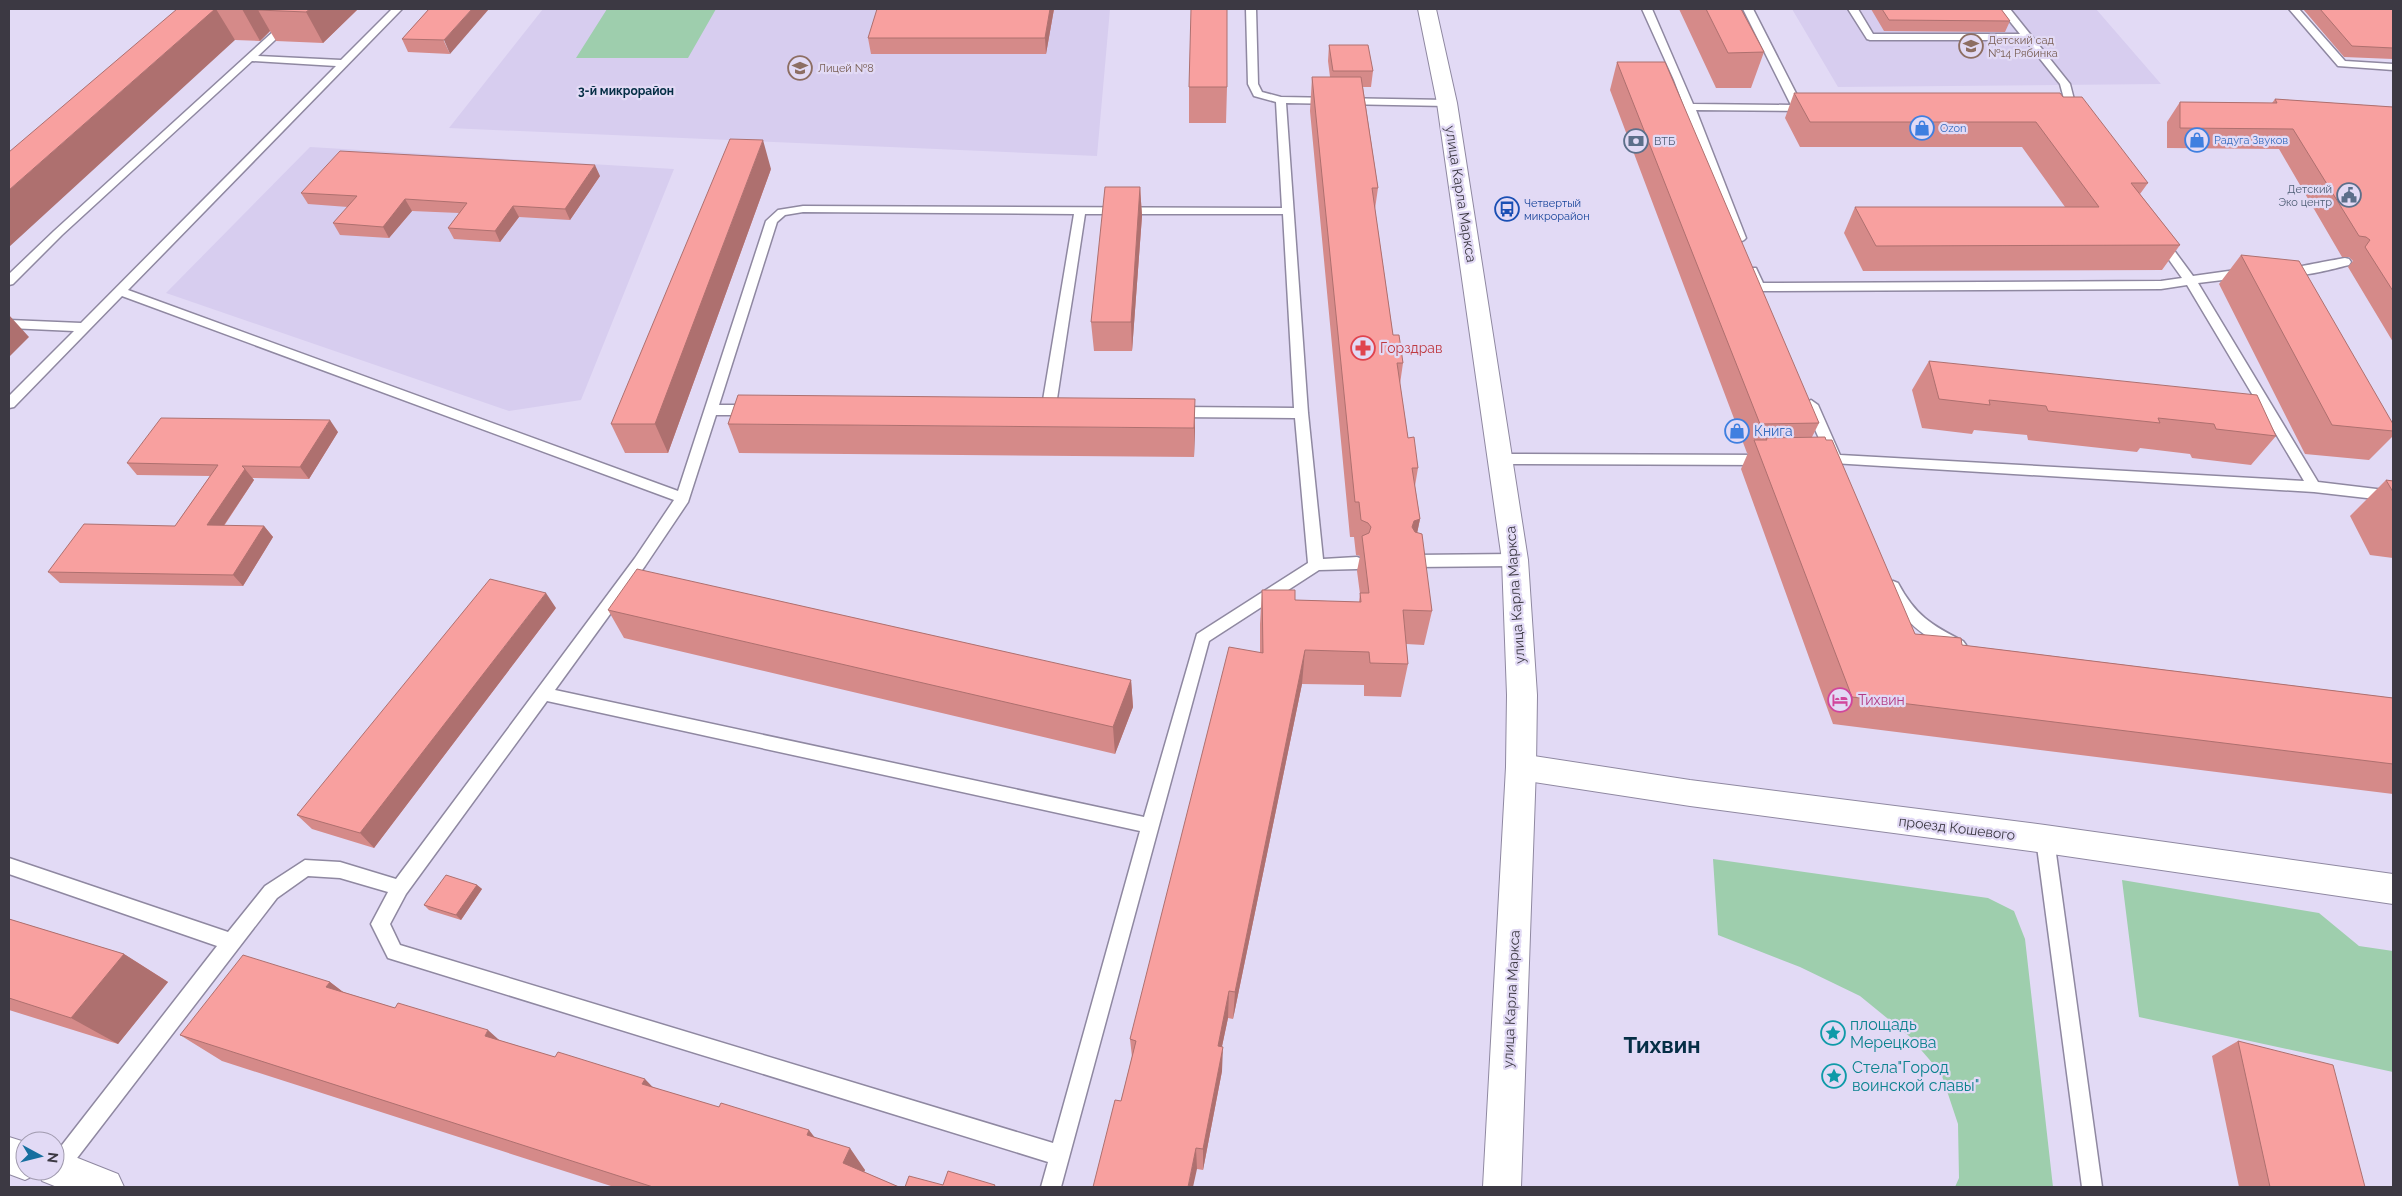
<svg xmlns="http://www.w3.org/2000/svg" width="2402" height="1196" font-family="Raleway,sans-serif">
	<style>
		.built { fill: #d7cdef }
		.green { fill: #9ecead }
		.lines { fill: none; stroke-linecap: round; stroke-linejoin: round }
		.lane-casing { stroke: #8f88a1; stroke-width: 3 }
		.street-casing { stroke: #8f88a1; stroke-width: 2 }
		.secondary-casing { stroke: #8f88a1; stroke-width: 2 }
		.primary-casing { stroke: #8f88a1; stroke-width: 2 }
		.lane { fill: #fff; fill-rule: evenodd }
		.street { fill: #fff; fill-rule: evenodd }
		.secondary { fill: #fff; fill-rule: evenodd }
		.primary { fill: #fff; fill-rule: evenodd }
		.wall { fill: #d58a89 }
		.shaded-wall { fill: #ae706f }
		.building { fill: #f8a09f; stroke: #ae706f }
		.labels { text-anchor: middle; dominant-baseline: central; stroke-width: 4.5; stroke-linejoin: round; paint-order: stroke }
		.far-education-label { font-size: 11px; fill: #785e54; stroke: #e2daf5; text-anchor: start }
		.far-shop-label { font-size: 11px; fill: #366cbe; stroke: #e2daf5; text-anchor: start }
		.far-service-label { font-size: 11px; fill: #4e5e75; stroke: #e2daf5; text-anchor: start }
		.far-transit-label { font-size: 11px; fill: #164399; stroke: #e2daf5; text-anchor: start }
		.far-neighbourhood-label { font-size: 12px; font-weight: bold; fill: #052e45; stroke: #e2daf5 }
		.street-label { font-size: 14px; fill: #3c3943; stroke: #e2daf5 }
		.health-label { font-size: 14px; fill: #be3a42; stroke: #e2daf5; text-anchor: start }
		.shop-label { font-size: 14px; fill: #366cbe; stroke: #e2daf5; text-anchor: start }
		.hotel-label { font-size: 14px; fill: #b23c85; stroke: #e2daf5; text-anchor: start }
		.near-culture-label { font-size: 16px; fill: #0d838f; stroke: #e2daf5; text-anchor: start }
		.near-district-label { font-size: 22px; font-weight: bold; fill: #052e45; stroke: #e2daf5 }
	</style>
	<rect width="100%" height="100%" fill="#e2daf5"/>
	<path class="built" d="M 543,9 L 1110,9 L 1097,156 L 449,128 Z
		M 1792,9 L 2096,9 L 2161,84 L 1838,87 Z
		M 310,147 L 674,169 L 581,400 L 509,411 L 166,293 Z"/>
	<path class="green" d="M 607,9 L 716,9 L 688,58 L 576,58 Z
		M 1713,859 L 1988,898 L 2014,911 L 2025,939 L 2053,1187 L 1955,1187 L 1959,1178 L 1958,1124 L 1941,1073 L 1909,1036 L 1860,996 L 1800,967 L 1718,935 Z
		M 2122,880 L 2319,913 L 2359,946 L 2393,951 L 2393,1072 L 2139,1017 Z"/>
	<g class="lines">
		<g class="lane-casing">
			<path id="lane" d="M 298,9 L 308,9 L 258,56 L 341,60 L 392,9 L 402,9 L 128,290 L 678,491 L 766,221 L 778,210 L 803,206 L 1282,208 L 1276,102 L 1254,96 L 1248,84 L 1246,9 L 1256,9 L 1258,84 L 1262,92 L 1281,97 L 1447,100 L 1452,103 L 1447,106 L 1286,103 L 1308,413 L 1323,559 L 1357,557 L 1362,559 L 1364,563 L 1362,567 L 1357,569 L 1319,570 L 1209,641 L 1061,1187 L 1041,1187 L 1048,1162 L 388,958 L 371,924 L 388,892 L 340,878 L 308,876 L 277,898 L 64,1175 L 57,1178 L 50,1175 L 48,1171 L 55,1171 L 55,1154 L 217,946 L 9,874 L 9,858 L 228,932 L 265,886 L 305,860 L 340,862 L 396,879 L 635,558 L 674,500 L 122,296 L 14,407 L 9,408 L 9,396 L 74,331 L 9,328 L 9,320 L 81,323 L 336,66 L 252,61 L 62,235 L 13,284 L 9,285 L 9,274 L 54,231 ZM 803,212 L 1074,214 L 1041,412 L 1048,417 L 1055,412 L 1085,214 L 1283,214 L 1294,408 L 1175,407 L 1168,412 L 1175,417 L 1295,418 L 1308,563 L 1197,634 L 1144,817 L 555,690 L 645,566 L 688,502 L 716,415 L 752,415 L 759,410 L 752,405 L 719,405 L 777,222 L 785,215 ZM 547,701 L 1140,831 L 1053,1143 L 400,945 L 390,924 L 406,894 Z
				M 1642,9 L 1652,9 L 1693,104 L 1791,105 L 1743,9 L 1753,9 L 1802,105 L 1812,106 L 1813,108 L 1808,111 L 1696,110 L 1746,238 L 1744,240 L 1740,242 L 1734,238 L 1674,80 Z
				M 1848,9 L 1858,9 L 1873,34 L 2020,34 L 2000,9 L 2010,9 L 2070,84 L 2078,115 L 2077,117 L 2069,117 L 2060,84 L 2025,40 L 1870,40 L 1867,39 Z
				M 2289,9 L 2299,9 L 2345,61 L 2393,64 L 2393,70 L 2338,66 Z
				M 2161,236 L 2165,238 L 2193,276 L 2236,270 L 2251,270 L 2253,273 L 2247,277 L 2198,283 L 2318,482 L 2393,491 L 2393,501 L 2314,492 L 1816,462 L 1814,459 L 1816,456 L 1826,454 L 1804,405 L 1811,400 L 1818,405 L 1840,455 L 2304,481 L 2187,285 L 2161,289 L 1758,291 L 1752,287 L 1746,271 L 1748,268 L 1756,268 L 1763,283 L 2161,281 L 2182,278 L 2155,240 Z
				M 2345,258 L 2349,259 L 2351,262 L 2349,265 C 2336,268 2288,282 2279,272 C 2282,269 2335,260 2345,258 Z
				M 1502,454 L 1765,455 L 1772,460 L 1765,465 L 1502,464 L 1495,459 Z
				M 1515,554 L 1520,556 L 1522,560 L 1520,564 L 1515,566 L 1414,567 L 1409,565 L 1407,561 L 1409,557 L 1414,555 Z
				M 1893,581 L 1898,583 C 1915,615 1931,625 1963,641 L 1966,645 L 1963,649 L 1958,651 C 1924,640 1901,619 1886,587 L 1888,583 Z
				M 2045,831 L 2051,834 L 2054,839 L 2102,1187 L 2082,1187 L 2036,839 L 2039,834 Z"/>
		</g>
		<g class="street-casing">
			<path id="street" d="M 1521,754 L 1690,780 L 2045,825 L 2393,874 L 2393,904 L 2045,853 L 1690,806 L 1521,780 L 1510,776 L 1506,767 L 1510,758 Z"/>
		</g>
		<g class="secondary-casing">
			<path id="secondary" d="M 9,1137 L 25,1142 L 25,1171 L 55,1171 L 55,1149 L 118,1174 L 124,1187 L 57,1187 L 42,1181 L 39,1173 L 25,1180 L 9,1174 Z"/>
		</g>
		<g class="primary-casing">
			<path id="primary" d="M 1418,9 L 1436,9 L 1457,103 L 1528,560 L 1537,695 L 1536,767 L 1521,1187 L 1483,1187 L 1506,767 L 1507,695 L 1502,560 L 1437,103 Z"/>
		</g>
		<use href="#lane" class="lane"/>
		<use href="#street" class="street"/>
		<use href="#secondary" class="secondary"/>
		<use href="#primary" class="primary"/>
	</g>
	<path class="wall" d="M 177,9 L 358,9 L 323,43 L 276,41 L 270,31 L 260,41 L 235,40 Z
		M 429,9 L 450,54 L 408,52 L 402,39 Z
		M 1054,9 L 1046,54 L 871,54 L 868,38 Z
		M 1679,9 L 1741,9 L 1764,52 L 1751,88 L 1716,88 Z
		M 1871,9 L 2001,9 L 2010,21 L 2005,32 L 1884,31 Z
		M 2303,9 L 2393,9 L 2393,59 L 2344,57 Z
		M 1329,45 L 1373,71 L 1371,87 L 1363,87 L 1378,188 L 1375,209 L 1393,335 L 1403,363 L 1400,384 L 1408,438 L 1418,468 L 1415,486 L 1420,519 L 1417,533 L 1432,611 L 1424,645 L 1406,644 L 1408,664 L 1401,697 L 1364,696 L 1364,685 L 1302,684 L 1233,1019 L 1228,1018 L 1222,1046 L 1222,1071 L 1203,1170 L 1197,1169 L 1121,1101 L 1132,1057 L 1130,1039 L 1260,652 L 1260,624 L 1262,590 L 1295,600 L 1359,602 L 1360,594 L 1357,571 L 1360,556 L 1356,555 L 1354,537 L 1350,537 L 1310,111 L 1312,77 L 1330,77 L 1328,61 Z
		M 1617,62 L 1819,423 L 1812,437 L 1915,634 L 1962,645 L 2393,698 L 2393,794 L 1833,724 L 1741,469 L 1748,453 L 1747,453 L 1610,90 Z
		M 1189,87 L 1227,87 L 1226,123 L 1189,123 Z
		M 1794,93 L 2063,97 L 2148,183 L 2140,194 L 2180,245 L 2162,270 L 1863,271 L 1844,233 L 1855,207 L 2065,207 L 2022,147 L 1800,147 L 1785,118 Z
		M 2275,99 L 2393,107 L 2393,342 L 2348,267 L 2353,261 L 2349,257 L 2342,257 L 2279,149 L 2167,148 L 2167,122 L 2180,102 L 2272,103 Z
		M 771,169 L 668,453 L 625,453 L 611,424 Z
		M 600,176 L 570,220 L 519,217 L 500,242 L 454,239 L 448,228 L 459,213 L 412,211 L 389,238 L 340,235 L 333,223 L 348,207 L 308,204 L 301,193 Z
		M 1140,187 L 1142,216 L 1132,351 L 1094,351 L 1091,322 Z
		M 2241,255 L 2393,424 L 2393,436 L 2369,460 L 2305,454 L 2219,284 Z
		M 1929,361 L 2276,436 L 2251,465 L 2192,458 L 2190,454 L 2140,448 L 2137,452 L 2028,440 L 2027,435 L 1974,430 L 1972,434 L 1922,428 L 1912,390 Z
		M 728,424 L 1195,428 L 1194,457 L 739,453 Z
		M 338,432 L 309,479 L 252,478 L 254,480 L 224,526 L 264,526 L 273,537 L 243,586 L 60,583 L 48,572 L 175,526 L 210,476 L 137,475 L 127,463 Z
		M 2386,480 L 2393,481 L 2393,558 L 2370,555 L 2350,516 Z
		M 556,608 L 374,848 L 312,829 L 297,815 Z
		M 608,610 L 1131,680 L 1133,707 L 1115,754 L 624,638 Z
		M 477,885 L 482,889 L 461,920 L 429,910 L 424,905 Z
		M 9,919 L 124,954 L 168,982 L 118,1044 L 9,1010 Z
		M 330,982 L 343,992 L 814,1137 L 865,1170 L 864,1172 L 899,1187 L 614,1187 L 222,1061 L 180,1035 Z
		M 2238,1041 L 2365,1187 L 2239,1187 L 2212,1056 Z"/>
	<path class="shaded-wall" d="M 215,9 L 216,9 L 235,40 L 9,247 L 9,190 Z
		M 242,9 L 286,9 L 258,10 L 270,31 L 260,41 Z
		M 310,9 L 358,9 L 323,43 L 306,12 Z
		M 472,9 L 489,9 L 450,54 L 444,40 Z
		M 1050,9 L 1054,9 L 1046,54 L 1045,38 Z
		M 763,140 L 771,169 L 668,453 L 655,424 Z
		M 595,165 L 600,176 L 570,220 L 565,209 Z
		M 1140,187 L 1142,216 L 1132,351 L 1131,322 Z
		M 405,199 L 412,211 L 389,238 L 383,227 Z
		M 513,206 L 519,217 L 500,242 L 495,231 Z
		M 9,315 L 29,337 L 9,357 Z
		M 1195,399 L 1195,428 L 1194,457 L 1194,428 Z
		M 330,420 L 338,432 L 309,479 L 300,467 Z
		M 245,469 L 254,480 L 216,537 L 207,525 Z
		M 1420,519 L 1413,553 L 1412,527 L 1414,521 Z
		M 264,526 L 273,537 L 243,586 L 233,575 Z
		M 546,593 L 556,608 L 374,848 L 360,833 Z
		M 1305,650 L 1302,684 L 1233,1019 L 1235,992 Z
		M 1131,680 L 1133,707 L 1115,754 L 1113,727 Z
		M 477,885 L 482,889 L 461,920 L 456,915 Z
		M 124,954 L 168,982 L 118,1044 L 71,1018 Z
		M 330,982 L 364,1008 L 326,987 Z
		M 1229,991 L 1228,1018 L 1217,1070 L 1218,1046 Z
		M 488,1030 L 517,1056 L 485,1036 Z
		M 1223,1047 L 1222,1071 L 1203,1170 L 1203,1149 Z
		M 645,1079 L 668,1103 L 642,1084 Z
		M 809,1130 L 826,1152 L 807,1135 Z
		M 850,1148 L 865,1170 L 859,1184 L 843,1163 Z
		M 1196,1148 L 1197,1169 L 1193,1187 L 1188,1187 Z"/>
	<path class="building" d="M 177,9 L 215,9 L 9,190 L 9,152 Z
		M 260,9 L 310,9 L 306,12 L 258,10 Z
		M 429,9 L 472,9 L 444,40 L 402,39 Z
		M 877,9 L 1050,9 L 1045,38 L 868,38 Z
		M 1191,9 L 1227,9 L 1227,87 L 1189,87 Z
		M 1706,9 L 1741,9 L 1764,52 L 1728,53 Z
		M 1882,9 L 2001,9 L 2010,21 L 1889,20 Z
		M 2320,9 L 2393,9 L 2393,48 L 2352,46 Z
		M 1329,45 L 1368,45 L 1373,71 L 1333,71 Z
		M 1617,62 L 1665,62 L 1819,423 L 1760,424 Z
		M 1312,77 L 1361,77 L 1378,188 L 1372,188 L 1393,335 L 1399,335 L 1403,363 L 1397,363 L 1408,438 L 1414,437 L 1418,468 L 1412,468 L 1420,519 L 1414,521 L 1412,527 L 1415,532 L 1422,534 L 1432,611 L 1403,610 L 1408,664 L 1370,663 L 1369,652 L 1305,650 L 1235,992 L 1229,991 L 1218,1046 L 1223,1047 L 1203,1149 L 1196,1148 L 1188,1187 L 1093,1187 L 1115,1100 L 1121,1101 L 1136,1041 L 1130,1039 L 1229,647 L 1263,653 L 1262,590 L 1295,590 L 1295,600 L 1361,602 L 1360,593 L 1369,593 L 1362,536 L 1369,533 L 1371,527 L 1368,523 L 1361,520 L 1359,502 L 1355,502 Z
		M 1794,93 L 2060,93 L 2063,97 L 2082,97 L 2148,183 L 2131,183 L 2180,245 L 1876,246 L 1855,207 L 2099,207 L 2036,122 L 1810,122 Z
		M 2275,99 L 2393,107 L 2393,291 L 2365,247 L 2370,240 L 2366,237 L 2359,236 L 2293,129 L 2180,128 L 2180,102 L 2277,103 Z
		M 730,139 L 763,140 L 655,424 L 611,424 Z
		M 340,151 L 595,165 L 565,209 L 513,206 L 495,231 L 448,228 L 467,203 L 405,199 L 383,227 L 333,223 L 357,196 L 301,193 Z
		M 1105,187 L 1140,187 L 1131,322 L 1091,322 Z
		M 2241,255 L 2299,261 L 2393,424 L 2393,431 L 2332,425 Z
		M 1929,361 L 2257,395 L 2276,436 L 2216,429 L 2214,424 L 2158,418 L 2160,423 L 2048,411 L 2046,406 L 1989,400 L 1990,405 L 1939,399 Z
		M 738,395 L 1195,399 L 1194,428 L 728,424 Z
		M 161,418 L 330,420 L 300,467 L 242,466 L 245,469 L 207,525 L 264,526 L 233,575 L 48,572 L 84,524 L 175,526 L 218,465 L 127,463 Z
		M 1825,437 L 1826,440 L 1832,440 L 1915,634 L 1961,638 L 1962,645 L 2393,698 L 2393,764 L 1852,697 L 1754,440 L 1767,440 L 1766,438 Z
		M 2386,480 L 2393,481 L 2393,492 Z
		M 637,569 L 1131,680 L 1113,727 L 608,610 Z
		M 490,579 L 546,593 L 360,833 L 297,815 Z
		M 446,875 L 477,885 L 456,915 L 424,905 Z
		M 9,919 L 124,954 L 71,1018 L 9,998 Z
		M 243,955 L 330,982 L 326,987 L 395,1008 L 398,1003 L 488,1030 L 485,1036 L 555,1057 L 558,1052 L 645,1079 L 642,1084 L 719,1107 L 721,1103 L 809,1130 L 807,1135 L 850,1148 L 843,1163 L 899,1187 L 653,1187 L 180,1035 Z
		M 2238,1041 L 2333,1065 L 2365,1187 L 2270,1187 Z
		M 948,1171 L 995,1185 L 994,1187 L 905,1187 L 909,1176 L 943,1185 Z"/>
	<defs>
		<g id="school-ring" transform="scale(1.25)"><circle r="9.5" fill="#e2daf5" stroke="#8d6e63" stroke-width="1.5"/><path d="M0-5L7-2L0 1L-7-2ZM-4 1L0 2.5L4 1V4Q0 6-4 4Z" fill="#8d6e63"/></g>
		<g id="shop-ring" transform="scale(1.25)"><circle r="9.5" fill="#e2daf5" stroke="#3f7fe0" stroke-width="1.5"/><path d="M-5-2.5h2.3a2.7 3.5 0 0 1 5.4 0H5L5.5 6h-11ZM-1.5-2.5h3a1.5 2.3 0 0 0-3 0Z" fill="#3f7fe0"/></g>
		<g id="bank-ring" transform="scale(1.25)"><circle r="9.5" fill="#e2daf5" stroke="#5c6f8a" stroke-width="1.5"/><path d="M-6-4H6V4H-6ZM0-2.3a2.3 2.3 0 1 0 0 4.6a2.3 2.3 0 1 0 0-4.6Z" fill="#5c6f8a"/></g>
		<g id="civic-ring" transform="scale(1.25)"><circle r="9.5" fill="#e2daf5" stroke="#5c6f8a" stroke-width="1.5"/><path d="M-.6-6.5H3V-4.5H.6V-3L4-1V1h2V6H-6V1h2V-1L-.6-3ZM-1.2 2.5V6h2.4V2.5Z" fill="#5c6f8a"/></g>
		<g id="bus-ring" transform="scale(1.25)"><circle r="9.5" fill="#e2daf5" stroke="#1a4fb4" stroke-width="1.5"/><path d="M-5-6H5V4H4V6H2V4H-2V6H-4V4H-5ZM-3.5-4V0h7V-4ZM-3.5 1.2v1.5H-2V1.2ZM2 1.2v1.5H3.5V1.2Z" fill="#1a4fb4"/></g>
		<g id="pharmacy-ring" transform="scale(1.25)"><circle r="9.5" fill="#e2daf5" stroke="#e0444e" stroke-width="1.5"/><path d="M-2-6h4v4h4v4h-4v4h-4v-4h-4v-4h4Z" fill="#e0444e"/></g>
		<g id="hotel-ring" transform="scale(1.25)"><circle r="9.5" fill="#e2daf5" stroke="#d1479c" stroke-width="1.5"/><path d="M-6-4.5h1.5V1H6V5H4.5V3h-9V5H-6ZM-4 0a1.8 1.8 0 1 1 3.6 0ZM.5 0V-2.5h3Q6-2.5 6 0Z" fill="#d1479c"/></g>
		<g id="sight-ring" transform="scale(1.25)"><circle r="9.5" fill="#e2daf5" stroke="#0f9aa8" stroke-width="1.5"/><path d="M0-6L1.8-2.2L6-1.7L2.9 1.2L3.7 5.4L0 3.3L-3.7 5.4L-2.9 1.2L-6-1.7L-1.8-2.2Z" fill="#0f9aa8"/></g>
	</defs>
	<g fill-rule="evenodd">
		<use href="#school-ring" x="1971" y="46"/>
		<use href="#school-ring" x="800" y="68"/>
		<use href="#shop-ring" x="1922" y="128"/>
		<use href="#shop-ring" x="2197" y="140"/>
		<use href="#bank-ring" x="1636" y="141"/>
		<use href="#civic-ring" x="2349" y="195"/>
		<use href="#bus-ring" x="1507" y="209"/>
		<use href="#pharmacy-ring" x="1363" y="348"/>
		<use href="#shop-ring" x="1737" y="431"/>
		<use href="#hotel-ring" x="1840" y="700"/>
		<use href="#sight-ring" x="1833" y="1033"/>
		<use href="#sight-ring" x="1834" y="1076"/>
	</g>
	<g class="labels">
		<g class="far-education-label">
			<text x="1988" y="40">Детский сад<tspan x="1988" dy="13">№14 Рябинка</tspan></text>
			<text x="818" y="68">Лицей №8</text>
		</g>
		<g class="far-shop-label">
			<text x="1940" y="128">Ozon</text>
			<text x="2214" y="140">Радуга Звуков</text>
		</g>
		<g class="far-service-label">
			<text x="1654" y="141">ВТБ</text>
			<text x="2332" y="189" text-anchor="end">Детский<tspan x="2332" dy="13">Эко центр</tspan></text>
		</g>
		<g class="far-transit-label">
			<text x="1524" y="203">Четвертый<tspan x="1524" dy="13">микрорайон</tspan></text>
		</g>
		<g class="far-neighbourhood-label">
			<text x="626" y="91">3-й микрорайон</text>
		</g>
		<g class="street-label">
			<text transform="translate(1461 194) rotate(81)">улица Карла Маркса</text>
			<text transform="translate(1515 595) rotate(-94)">улица Карла Маркса</text>
			<text transform="translate(1957 828) rotate(7)">проезд Кошевого</text>
			<text transform="translate(1511 999) rotate(-87)">улица Карла Маркса</text>
		</g>
		<g class="health-label">
			<text x="1380" y="348">Горздрав</text>
		</g>
		<g class="shop-label">
			<text x="1754" y="431">Книга</text>
		</g>
		<g class="hotel-label">
			<text x="1858" y="700">Тихвин</text>
		</g>
		<g class="near-culture-label">
			<text x="1850" y="1024">площадь<tspan x="1850" dy="18">Мерецкова</tspan></text>
			<text x="1852" y="1067">Стела"Город<tspan x="1852" dy="18">воинской славы"</tspan></text>
		</g>
		<g class="near-district-label">
			<text x="1662" y="1045">Тихвин</text>
		</g>
	</g>
	<rect width="2402" height="1196" fill="none" stroke="#3c3943" stroke-width="20"/>
	<g transform="translate(40 1156) rotate(97)"><circle r="24" fill="#e2daf5" stroke="#a09aae"/>
	<path d="M0-4L9 19L0 12L-9 19Z" fill="#176f9f"/>
	<text y="-8" font-size="14" font-weight="bold" text-anchor="middle" fill="#3c3943">N</text>
	</g>
</svg>
